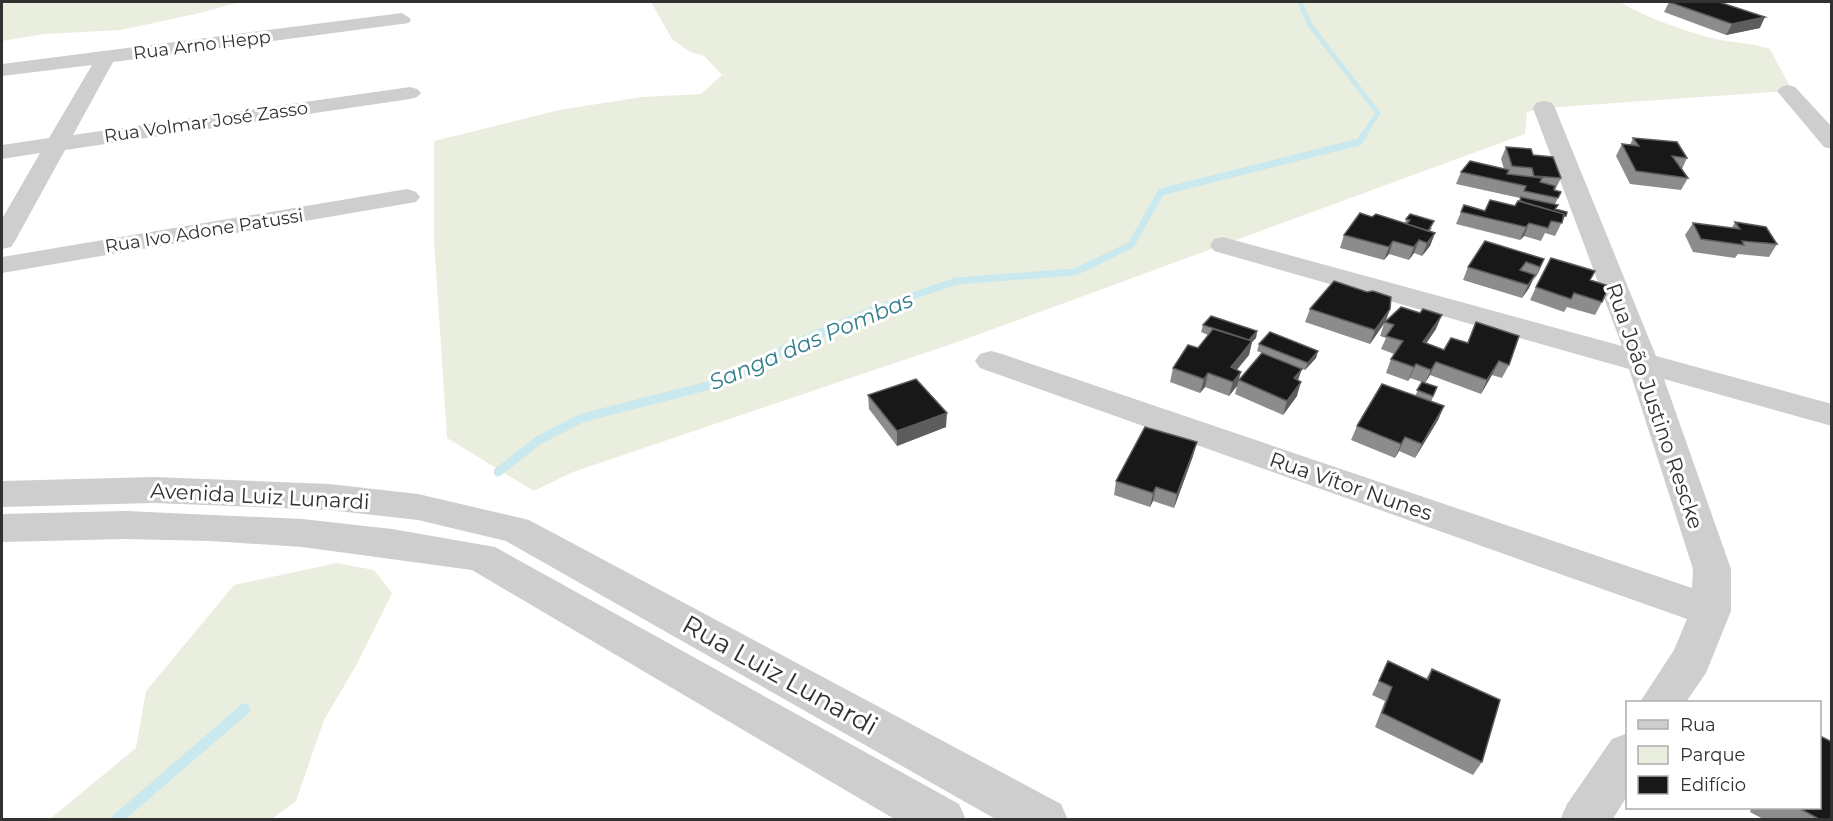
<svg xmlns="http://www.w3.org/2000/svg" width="1833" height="821" font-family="Montserrat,sans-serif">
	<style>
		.green { fill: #eaeede }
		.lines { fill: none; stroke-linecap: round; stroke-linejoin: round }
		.stream-far3 { stroke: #c9e9ef; stroke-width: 5 }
		.stream-far2 { stroke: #c9e9ef; stroke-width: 7 }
		.stream-far1 { stroke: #c9e9ef; stroke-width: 9 }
		.stream { stroke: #c9e9ef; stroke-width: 11 }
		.minor { fill: #cecece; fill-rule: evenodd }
		.wall { fill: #8c8c8c }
		.shaded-wall { fill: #5d5d5d }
		.building { fill: #181818; stroke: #5d5d5d; stroke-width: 1.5 }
		.labels { text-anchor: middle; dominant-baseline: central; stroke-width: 6; stroke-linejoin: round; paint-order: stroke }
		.far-street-label { font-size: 18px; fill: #313131; stroke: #fff }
		.street-label { font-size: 21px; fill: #313131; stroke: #fff }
		.water-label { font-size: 22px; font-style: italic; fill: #347e8b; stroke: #fff }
		.near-street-label { font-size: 26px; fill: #313131; stroke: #fff }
	</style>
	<rect width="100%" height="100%" fill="#fff"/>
	<path class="green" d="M 2,2 L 239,2 L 200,13 L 121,30 L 45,34 L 2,41 Z
		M 651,2 L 1620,2 C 1647,18 1689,33 1720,40 C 1738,43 1753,43 1770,49 L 1788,83 L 1788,91 L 1544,108 L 1527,112 L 1525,134 L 966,339 L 573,472 L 534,491 L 447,438 L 434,240 L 434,141 L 559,110 L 642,97 L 701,94 L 722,75 L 704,56 L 690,52 L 672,39 Z
		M 337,563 L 374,570 L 392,593 L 357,664 L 324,720 L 296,801 L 272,819 L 50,819 L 136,748 L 146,691 L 234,585 Z"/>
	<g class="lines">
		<path class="stream-far3" d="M 1300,2 L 1310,25 L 1378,113 L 1363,136"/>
		<path class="stream-far2" d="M 873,310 L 956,281 L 1075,272 L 1131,245 L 1161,192 L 1359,142 L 1364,135"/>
		<path class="stream-far1" d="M 498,472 L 539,440 L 582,418 L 730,380 L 795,344 L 877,309"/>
		<path class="stream" d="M 116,820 L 245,709"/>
		<path class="minor" d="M 402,13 L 411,19 L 409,23 L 113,62 L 73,135 L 410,87 L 417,89 L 421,93 L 417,97 L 410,99 L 65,150 L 15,241 L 11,247 L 2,249 L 2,219 L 40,153 L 2,159 L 2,145 L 49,138 L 92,65 L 2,76 L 2,64 Z
			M 1788,85 L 1795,87 L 1832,127 L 1832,149 L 1824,147 L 1777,91 L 1781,87 Z
			M 1544,101 L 1552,103 L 1555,108 L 1656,356 L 1832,404 L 1832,426 L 1664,379 L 1731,569 L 1731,611 L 1706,673 L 1686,702 L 1640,702 L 1674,650 L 1687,619 L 980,368 L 975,361 L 980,354 L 991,351 L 1002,354 L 1692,588 L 1693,569 L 1629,369 L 1214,251 L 1210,245 L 1214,239 L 1223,237 L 1622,346 L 1533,108 L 1536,103 Z
			M 407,189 L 416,192 L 420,197 L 416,202 L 2,273 L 2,257 Z
			M 154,477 L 329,484 L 418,494 L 529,520 L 1061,804 L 1068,820 L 997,820 L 506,541 L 418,520 L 329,510 L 154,503 L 2,507 L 2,481 Z
			M 126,511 L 302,519 L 392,529 L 495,547 L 959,804 L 966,820 L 896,820 L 472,570 L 302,547 L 210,541 L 126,539 L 2,542 L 2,514 Z
			M 1628,733 L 1628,795 L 1612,820 L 1560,820 L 1567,804 L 1612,739 Z"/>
	</g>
	<path class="wall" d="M 1669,2 L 1760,28 L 1726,35 L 1664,12 Z
		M 1633,138 L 1687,158 L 1682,169 L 1688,178 L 1681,190 L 1630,184 L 1616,156 L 1622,144 L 1630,145 Z
		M 1506,147 L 1533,155 L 1561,178 L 1555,190 L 1561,192 L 1555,204 L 1558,205 L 1556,209 L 1567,212 L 1555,236 L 1545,233 L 1541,241 L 1524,236 L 1520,240 L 1456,224 L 1464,205 L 1485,211 L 1515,206 L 1519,201 L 1520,198 L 1456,184 L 1461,172 L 1504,169 L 1501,159 Z
		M 1372,217 L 1405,223 L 1406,219 L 1432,228 L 1430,231 L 1435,233 L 1430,246 L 1422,256 L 1414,253 L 1409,260 L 1389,254 L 1384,260 L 1340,248 L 1344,235 Z
		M 1735,222 L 1777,244 L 1769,257 L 1738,254 L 1735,258 L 1693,252 L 1685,235 L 1693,223 L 1732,228 Z
		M 1544,259 L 1538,273 L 1533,280 L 1529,288 L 1522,298 L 1463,280 L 1468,267 Z
		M 1591,280 L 1602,302 L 1595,315 L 1567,307 L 1564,312 L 1530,300 L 1536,287 Z
		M 1310,309 L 1390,309 L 1386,321 L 1436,329 L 1426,344 L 1444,350 L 1467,343 L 1476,322 L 1509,365 L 1502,378 L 1492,375 L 1481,394 L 1430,375 L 1425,383 L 1437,387 L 1431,402 L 1444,406 L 1438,420 L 1415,458 L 1399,451 L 1395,458 L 1351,440 L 1357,426 L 1415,396 L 1422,382 L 1410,378 L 1408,381 L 1386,373 L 1391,359 L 1394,354 L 1381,349 L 1386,338 L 1380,336 L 1384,324 L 1370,344 L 1305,322 Z
		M 1203,325 L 1257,331 L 1256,338 L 1252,342 L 1249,355 L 1237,370 L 1239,380 L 1298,380 L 1297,396 L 1283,415 L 1235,394 L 1237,386 L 1229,396 L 1205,387 L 1200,393 L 1170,382 L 1173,368 L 1198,348 L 1208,335 L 1201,332 Z
		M 1259,344 L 1318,351 L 1316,358 L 1305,370 L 1257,351 Z
		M 868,395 L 946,427 L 897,446 L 869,409 Z
		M 1193,456 L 1174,508 L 1153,501 L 1150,507 L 1114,495 L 1116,481 Z
		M 1388,661 L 1426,679 L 1432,669 L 1482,762 L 1473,775 L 1375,727 L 1385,701 L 1372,695 Z
		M 1752,807 L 1820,807 L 1832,819 L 1763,819 L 1750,812 Z"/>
	<path class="shaded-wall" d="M 1765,17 L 1760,28 L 1726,35 L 1732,24 Z
		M 1529,223 L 1524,236 L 1520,240 L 1526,227 Z
		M 1435,233 L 1430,246 L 1422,256 L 1427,243 Z
		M 1419,240 L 1414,253 L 1409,260 L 1414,247 Z
		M 1393,241 L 1389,254 L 1384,260 L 1389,247 Z
		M 1544,259 L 1538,273 L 1534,280 L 1540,267 Z
		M 1535,275 L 1529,288 L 1522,298 L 1528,285 Z
		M 1390,309 L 1385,322 L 1370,344 L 1375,330 Z
		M 1442,315 L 1436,329 L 1417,356 L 1423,342 Z
		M 1257,331 L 1256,338 L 1252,342 L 1249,355 L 1227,381 L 1231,367 L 1248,341 Z
		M 1318,351 L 1316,358 L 1305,370 L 1308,363 Z
		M 1499,361 L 1492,375 L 1481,394 L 1487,380 Z
		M 1436,362 L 1430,375 L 1425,383 L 1431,370 Z
		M 1416,364 L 1410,378 L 1408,381 L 1414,367 Z
		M 1302,369 L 1297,383 L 1294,378 Z
		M 1241,372 L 1237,386 L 1229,396 L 1233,382 Z
		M 1208,373 L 1205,387 L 1200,393 L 1204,379 Z
		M 1301,382 L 1297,396 L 1283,415 L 1287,401 Z
		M 1444,406 L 1438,420 L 1415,458 L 1422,444 Z
		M 947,413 L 946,427 L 897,446 L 897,431 Z
		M 1405,437 L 1399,451 L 1395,458 L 1401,444 Z
		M 1197,442 L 1193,456 L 1174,508 L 1177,494 Z
		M 1156,487 L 1153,501 L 1150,507 L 1153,493 Z"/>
	<path class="building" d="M 1669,2 L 1719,2 L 1765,17 L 1732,24 Z
		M 1633,138 L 1677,142 L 1687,158 L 1672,156 L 1688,178 L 1636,171 L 1622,144 L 1639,146 Z
		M 1506,147 L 1531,149 L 1533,155 L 1553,157 L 1561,178 L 1534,176 L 1532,168 L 1512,166 Z
		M 1470,161 L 1509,170 L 1507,174 L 1542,178 L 1540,182 L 1555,186 L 1554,190 L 1561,192 L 1558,198 L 1524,191 L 1526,186 L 1461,172 Z
		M 1521,197 L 1558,205 L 1555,209 L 1567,212 L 1566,216 L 1564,216 L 1564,214 L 1520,201 Z
		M 1490,200 L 1515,206 L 1518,201 L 1564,214 L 1562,223 L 1551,221 L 1548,228 L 1529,223 L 1526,227 L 1461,212 L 1464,205 L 1485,211 Z
		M 1360,213 L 1372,217 L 1376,214 L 1435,233 L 1427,243 L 1419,240 L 1414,247 L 1393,241 L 1389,247 L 1344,235 Z
		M 1410,214 L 1434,221 L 1428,231 L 1407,224 L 1410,220 L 1406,219 Z
		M 1735,222 L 1766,227 L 1777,244 L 1742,241 L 1744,245 L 1701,239 L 1693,223 L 1740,229 Z
		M 1485,241 L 1544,259 L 1540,267 L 1526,262 L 1520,270 L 1535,275 L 1528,285 L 1468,267 Z
		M 1551,258 L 1595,271 L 1590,280 L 1609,286 L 1602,302 L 1574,293 L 1571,299 L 1536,287 Z
		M 1334,281 L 1367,292 L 1373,291 L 1391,297 L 1390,309 L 1375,330 L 1310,309 Z
		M 1401,307 L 1420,313 L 1423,309 L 1442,315 L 1423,342 L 1444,350 L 1451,338 L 1468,343 L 1476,322 L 1519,336 L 1509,365 L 1499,361 L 1487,380 L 1436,362 L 1431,370 L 1416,364 L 1414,367 L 1391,359 L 1403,341 L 1386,336 L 1394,325 L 1385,322 Z
		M 1211,316 L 1257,331 L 1249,340 L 1203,325 Z
		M 1213,329 L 1252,341 L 1231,367 L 1241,372 L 1233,382 L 1208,373 L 1204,379 L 1173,368 L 1188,345 L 1198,348 Z
		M 1270,332 L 1318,351 L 1308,363 L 1259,344 Z
		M 1262,353 L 1302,369 L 1294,378 L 1301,382 L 1287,401 L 1239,380 Z
		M 916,379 L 947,413 L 897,431 L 868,395 Z
		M 1422,382 L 1437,387 L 1433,396 L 1417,390 Z
		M 1382,384 L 1444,406 L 1422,444 L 1405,437 L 1401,444 L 1357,426 Z
		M 1145,427 L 1197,442 L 1177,494 L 1156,487 L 1153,493 L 1116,481 Z
		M 1388,661 L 1428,680 L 1432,669 L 1500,700 L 1482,762 L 1382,713 L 1392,687 L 1379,681 Z
		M 1820,736 L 1832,742 L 1832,819 L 1819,819 L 1797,807 L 1820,807 Z"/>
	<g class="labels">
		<g class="far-street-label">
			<text transform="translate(202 45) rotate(-7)">Rua Arno Hepp</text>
			<text transform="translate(206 122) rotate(-8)">Rua Volmar José Zasso</text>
			<text transform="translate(204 231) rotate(-9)">Rua Ivo Adone Patussi</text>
		</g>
		<g class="street-label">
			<text transform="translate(1655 406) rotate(71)">Rua João Justino Rescke</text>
			<text transform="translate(1351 486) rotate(19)">Rua Vítor Nunes</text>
			<text transform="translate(260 496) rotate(3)">Avenida Luiz Lunardi</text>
		</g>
		<g class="water-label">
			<text transform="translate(811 341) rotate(-23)">Sanga das Pombas</text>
		</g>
		<g class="near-street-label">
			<text transform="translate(780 675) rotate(29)">Rua Luiz Lunardi</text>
		</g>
	</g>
	<rect width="1833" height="821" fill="none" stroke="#313131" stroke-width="6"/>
	<rect x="1626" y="701" width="195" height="108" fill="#ffffff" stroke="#adadad" stroke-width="1.5"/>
	<rect x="1638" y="720" width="30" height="9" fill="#cecece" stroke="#adadad" stroke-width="1.5"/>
	<text x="1680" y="731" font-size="18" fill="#313131">Rua</text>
	<rect x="1638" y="746" width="30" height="18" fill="#eaeede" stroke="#adadad" stroke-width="1.5"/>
	<text x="1680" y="761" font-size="18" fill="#313131">Parque</text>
	<rect x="1638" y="776" width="30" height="18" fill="#181818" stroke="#adadad" stroke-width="1.5"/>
	<text x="1680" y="791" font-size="18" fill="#313131">Edifício</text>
</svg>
